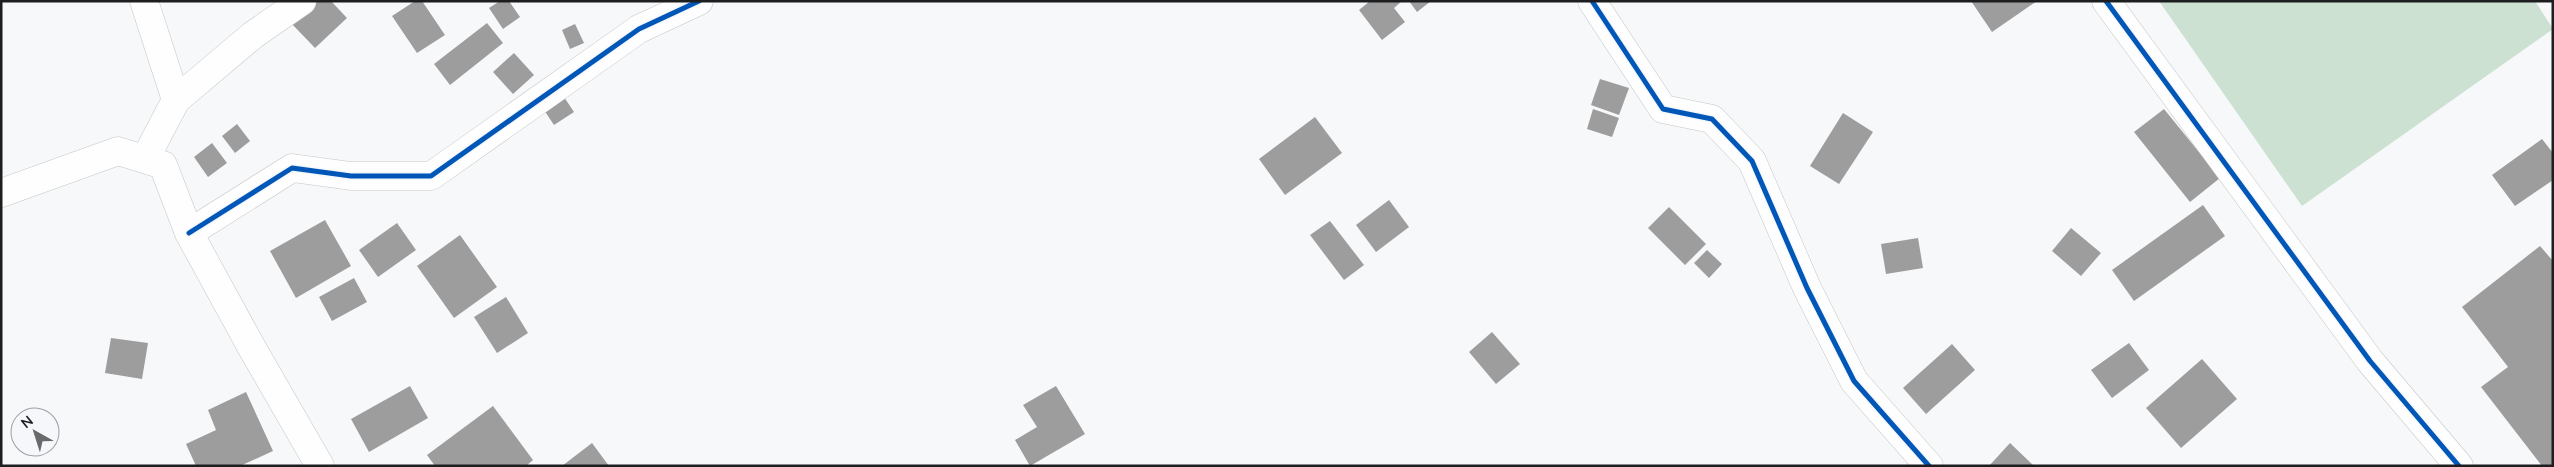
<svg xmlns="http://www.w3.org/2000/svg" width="2554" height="467" font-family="'Nunito Sans',sans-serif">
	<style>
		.green { fill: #cce1d2 }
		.building { fill: #9d9d9e }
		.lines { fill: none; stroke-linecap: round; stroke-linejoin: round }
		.minor-casing { stroke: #c4c6c7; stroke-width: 29 }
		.minor { stroke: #fefefe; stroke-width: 28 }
		.cycleway-casing { stroke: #f5f7fb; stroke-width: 8 }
		.cycleway { stroke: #0057b8; stroke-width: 5 }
	</style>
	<rect width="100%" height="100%" fill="#f6f8fa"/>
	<path class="green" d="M 2159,1 L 2535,1 L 2553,29 L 2302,206 Z"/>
	<path class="building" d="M 314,1 L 331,1 L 347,18 L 315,48 L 291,23 Z
		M 415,1 L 422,1 L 445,35 L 417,53 L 392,16 Z
		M 500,1 L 509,1 L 520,17 L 503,29 L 489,8 Z
		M 1370,1 L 1402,1 L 1394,8 L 1405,22 L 1382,40 L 1359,10 Z
		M 1409,1 L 1431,1 L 1417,12 Z
		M 1971,1 L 2037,1 L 1992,32 Z
		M 487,23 L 503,43 L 450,85 L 434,64 Z
		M 575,24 L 584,43 L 570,49 L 562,30 Z
		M 514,53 L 534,75 L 513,94 L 493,72 Z
		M 1600,79 L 1629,88 L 1619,115 L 1591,105 Z
		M 564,97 L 574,112 L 554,125 L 544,110 Z
		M 1593,109 L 1619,118 L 1612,137 L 1587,129 Z
		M 2164,109 L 2220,178 L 2190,202 L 2134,132 Z
		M 1843,113 L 1873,132 L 1839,184 L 1810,166 Z
		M 1315,117 L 1342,153 L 1285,195 L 1259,159 Z
		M 237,124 L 250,141 L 235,153 L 222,136 Z
		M 2542,139 L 2553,153 L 2553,180 L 2515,206 L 2492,175 Z
		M 212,143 L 227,163 L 208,177 L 194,157 Z
		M 1389,200 L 1409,227 L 1376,252 L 1356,225 Z
		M 2203,205 L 2225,236 L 2134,301 L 2112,270 Z
		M 1669,207 L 1706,244 L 1685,265 L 1648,228 Z
		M 325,220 L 351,266 L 296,298 L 270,251 Z
		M 1330,221 L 1364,265 L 1344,280 L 1310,235 Z
		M 397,223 L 416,250 L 378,277 L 359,250 Z
		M 2071,228 L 2101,253 L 2081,276 L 2052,251 Z
		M 460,235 L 497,287 L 454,318 L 417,266 Z
		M 1918,238 L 1923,268 L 1886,274 L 1881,244 Z
		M 2540,246 L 2553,261 L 2553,466 L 2542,466 L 2481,387 L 2508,367 L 2462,307 Z
		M 1707,250 L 1722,264 L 1709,278 L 1694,263 Z
		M 354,278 L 367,302 L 332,321 L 319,297 Z
		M 506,297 L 528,333 L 497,353 L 474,317 Z
		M 1492,332 L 1520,364 L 1496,384 L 1469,352 Z
		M 111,338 L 148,343 L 142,379 L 105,373 Z
		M 2129,343 L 2149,370 L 2112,398 L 2091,370 Z
		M 1952,344 L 1975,370 L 1926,414 L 1903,388 Z
		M 2202,359 L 2237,399 L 2181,448 L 2146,408 Z
		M 410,386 L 428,418 L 369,452 L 351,419 Z
		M 1056,386 L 1085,434 L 1030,466 L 1015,440 L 1037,427 L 1023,405 Z
		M 246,392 L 273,451 L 240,466 L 196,466 L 186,444 L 216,430 L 208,410 Z
		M 493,406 L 533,460 L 526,466 L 435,466 L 427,455 Z
		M 592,443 L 609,466 L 562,466 Z
		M 2010,443 L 2034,466 L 1989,466 Z"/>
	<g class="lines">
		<g class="minor-casing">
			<path id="minor" d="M 144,1 L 176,100
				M 1592,1 L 1663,109 L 1712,119 L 1752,161 L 1807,288 L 1854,381 L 1929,466
				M 2106,1 L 2370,361 L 2459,466
				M 145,159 L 176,100 L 253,35 L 302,1
				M 1,193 L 118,151 L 163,165 L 189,233 L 252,348 L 320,466
				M 189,233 L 292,168 L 351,176 L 431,176 L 639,29 L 699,1"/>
		</g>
		<use href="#minor" class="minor"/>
		<g class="cycleway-casing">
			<path id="cycleway" d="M 1592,1 L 1663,109 L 1712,119 L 1752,161 L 1807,288 L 1854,381 L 1929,466
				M 2106,1 L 2370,361 L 2459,466
				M 189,233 L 292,168 L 351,176 L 431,176 L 639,29 L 699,1"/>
		</g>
		<use href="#cycleway" class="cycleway"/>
	</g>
	<rect width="2554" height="467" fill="none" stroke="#1d1e1f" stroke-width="5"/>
	<g transform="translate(35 432) rotate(321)"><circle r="24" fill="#f5f7fb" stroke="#9fa0a3"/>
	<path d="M0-4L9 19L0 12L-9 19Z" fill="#696a6c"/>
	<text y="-8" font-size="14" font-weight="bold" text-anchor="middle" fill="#1d1e1f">N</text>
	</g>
</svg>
